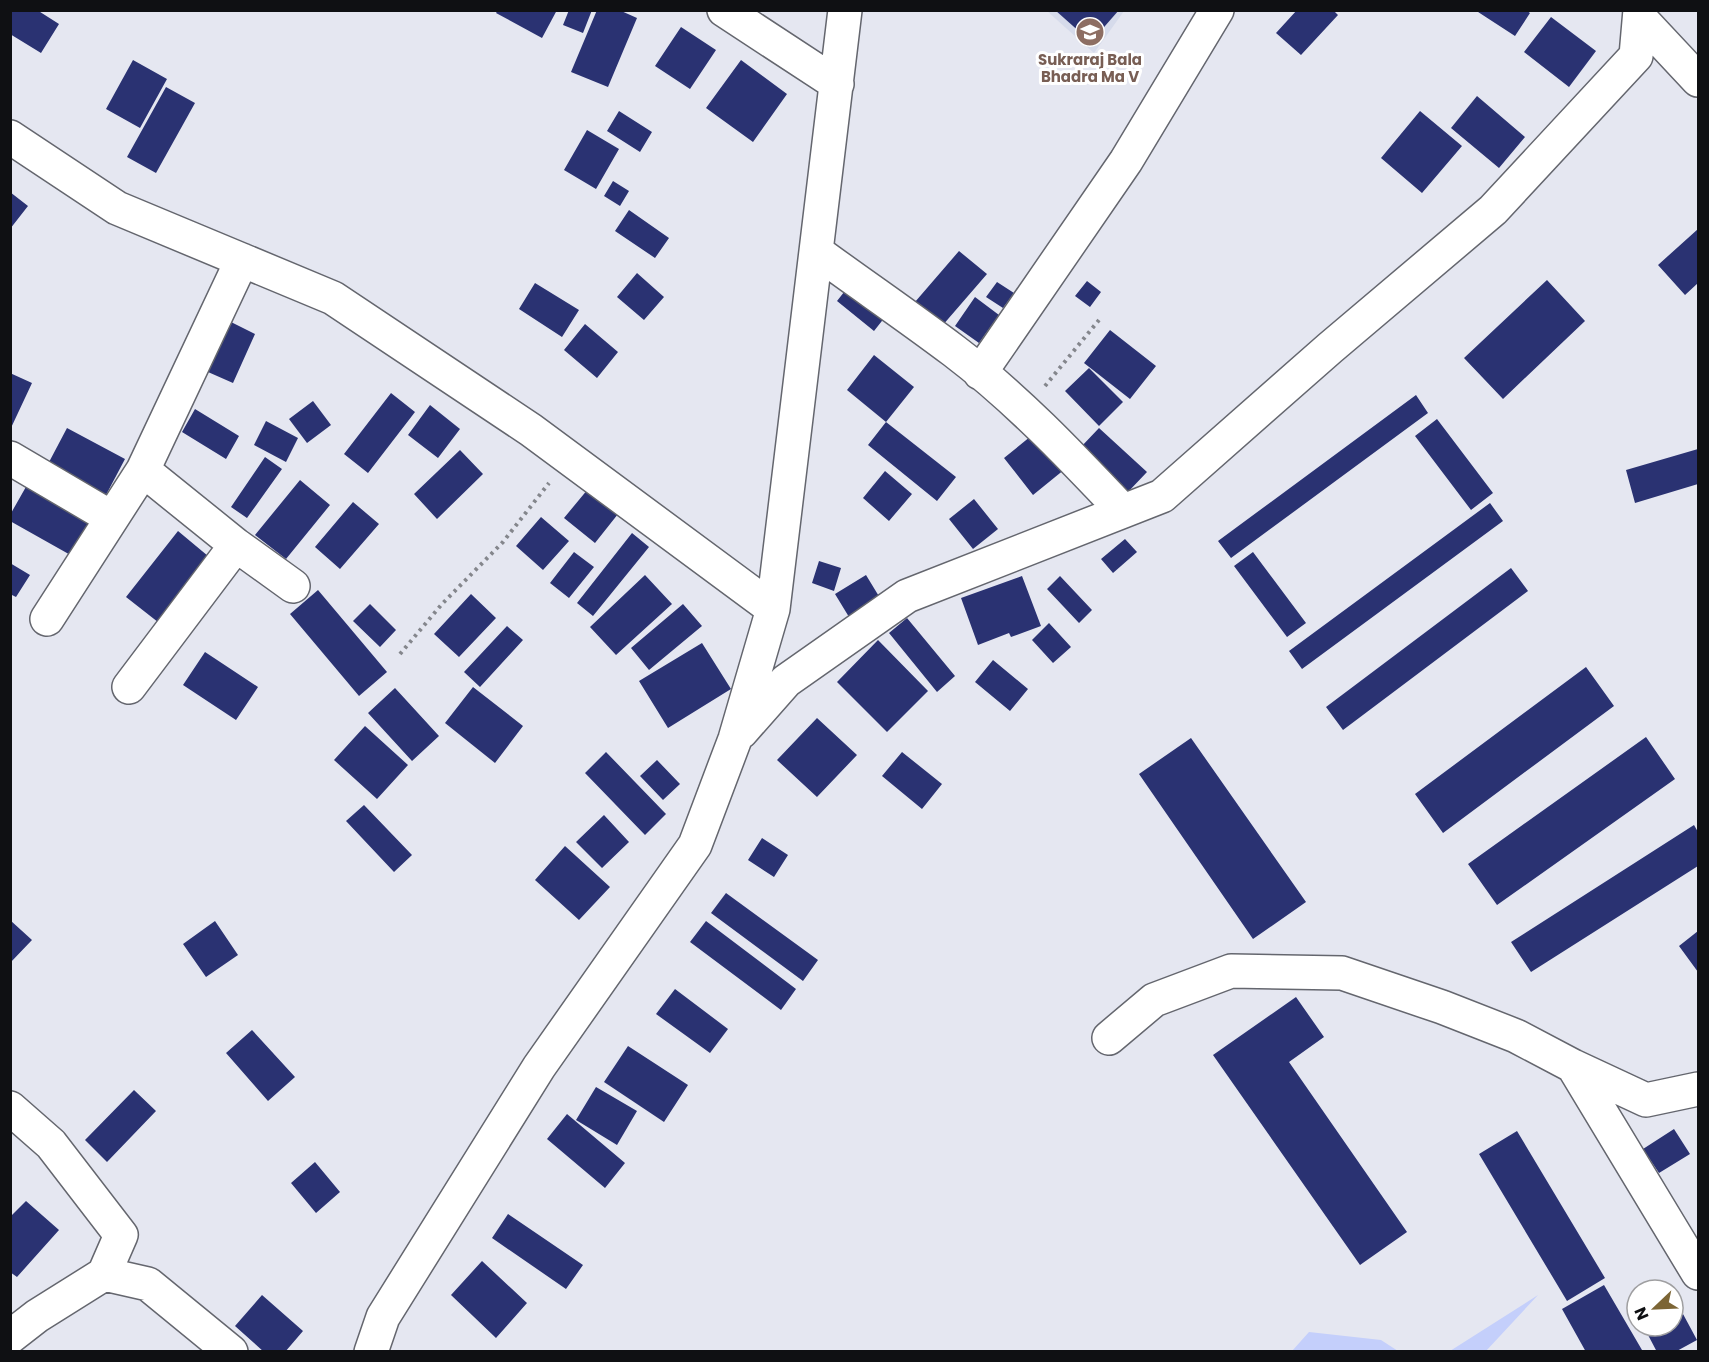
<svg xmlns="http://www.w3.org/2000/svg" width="1709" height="1362" font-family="Poppins,sans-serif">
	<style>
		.built { fill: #d6dbeb }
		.green { fill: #c4cffb }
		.building { fill: #2a3272 }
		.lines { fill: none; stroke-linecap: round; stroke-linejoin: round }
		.minor-casing { stroke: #64666e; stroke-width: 36 }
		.path { stroke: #84868c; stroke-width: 4; stroke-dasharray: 3 4.5; stroke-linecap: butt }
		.minor { stroke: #fff; stroke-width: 33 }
		.labels { text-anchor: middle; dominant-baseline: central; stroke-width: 6; stroke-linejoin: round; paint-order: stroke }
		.education-label { font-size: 15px; font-weight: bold; fill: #785e54; stroke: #fff }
	</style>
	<rect width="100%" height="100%" fill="#e5e7f1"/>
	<path class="built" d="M 1047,11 L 1124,11 L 1094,53 Z"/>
	<path class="green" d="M 1538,1295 L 1486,1351 L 1450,1351 Z
		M 1309,1332 L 1381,1340 L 1398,1351 L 1292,1351 Z"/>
	<path class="building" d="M 10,10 L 37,10 L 59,24 L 41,53 L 10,34 Z
		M 498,10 L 557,10 L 542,38 L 496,13 Z
		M 569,10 L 592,10 L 583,33 L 563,25 Z
		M 597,10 L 619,10 L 637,18 L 608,87 L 571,72 Z
		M 1055,10 L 1119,10 L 1091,42 Z
		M 1297,10 L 1333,10 L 1338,15 L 1301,55 L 1276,33 Z
		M 1475,10 L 1526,10 L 1530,13 L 1515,36 Z
		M 1551,17 L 1596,51 L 1569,87 L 1524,52 Z
		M 681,27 L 716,50 L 690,89 L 655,66 Z
		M 133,60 L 167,79 L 140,128 L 106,109 Z
		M 741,60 L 787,94 L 753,142 L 706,108 Z
		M 166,87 L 195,103 L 156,173 L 127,157 Z
		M 1477,96 L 1525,137 L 1499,168 L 1451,128 Z
		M 619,111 L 652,132 L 640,152 L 607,131 Z
		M 1420,111 L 1462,146 L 1422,193 L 1381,158 Z
		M 587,130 L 619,149 L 596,189 L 564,170 Z
		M 613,181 L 629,191 L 620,206 L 604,196 Z
		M 10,192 L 28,206 L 10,229 Z
		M 629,210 L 669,238 L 655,258 L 615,231 Z
		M 1698,229 L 1698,283 L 1685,295 L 1658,265 Z
		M 959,251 L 987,274 L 942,326 L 915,302 Z
		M 637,273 L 664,297 L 644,320 L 617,297 Z
		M 1547,280 L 1585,321 L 1503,399 L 1464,358 Z
		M 1087,281 L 1101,292 L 1090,307 L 1075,296 Z
		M 852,282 L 889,312 L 874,331 L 837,301 Z
		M 997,282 L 1014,293 L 1003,308 L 986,297 Z
		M 535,283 L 579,310 L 562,337 L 519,309 Z
		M 975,297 L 999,315 L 979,343 L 955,326 Z
		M 231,322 L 255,334 L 233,383 L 208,372 Z
		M 585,324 L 618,352 L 597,378 L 564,350 Z
		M 1110,330 L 1156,366 L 1130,399 L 1084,363 Z
		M 874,355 L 914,387 L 886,422 L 847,390 Z
		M 1089,368 L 1123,402 L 1099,426 L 1065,391 Z
		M 10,373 L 32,383 L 10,430 Z
		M 391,393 L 415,412 L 368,473 L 344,454 Z
		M 1416,395 L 1428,413 L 1231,558 L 1218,541 Z
		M 313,401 L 331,425 L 307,443 L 289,419 Z
		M 430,405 L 460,429 L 438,458 L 408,435 Z
		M 195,409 L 239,436 L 226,459 L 182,432 Z
		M 1437,419 L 1493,493 L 1471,510 L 1415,436 Z
		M 266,421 L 298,438 L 286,462 L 254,445 Z
		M 886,422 L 956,477 L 937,501 L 868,445 Z
		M 67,428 L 125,459 L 106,495 L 48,464 Z
		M 1099,428 L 1147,472 L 1127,493 L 1080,448 Z
		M 1036,432 L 1065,469 L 1033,495 L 1004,458 Z
		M 1698,449 L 1698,484 L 1635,503 L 1626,470 Z
		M 460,450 L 483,474 L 437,519 L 414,494 Z
		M 265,457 L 282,469 L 247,518 L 231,507 Z
		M 885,471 L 912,494 L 889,521 L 863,498 Z
		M 300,480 L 330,505 L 286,559 L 255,535 Z
		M 27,485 L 93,523 L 74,557 L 10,521 L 10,515 Z
		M 588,489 L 618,514 L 595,543 L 564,518 Z
		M 974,499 L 998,529 L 973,549 L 949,519 Z
		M 353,502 L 379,524 L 340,569 L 315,547 Z
		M 1490,503 L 1503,521 L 1302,669 L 1289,651 Z
		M 541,517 L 569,541 L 543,570 L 516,546 Z
		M 178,531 L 214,561 L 163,626 L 126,597 Z
		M 632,533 L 649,547 L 593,616 L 577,603 Z
		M 1125,539 L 1137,552 L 1113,573 L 1101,559 Z
		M 574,552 L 594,567 L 569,598 L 550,583 Z
		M 1253,552 L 1306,623 L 1287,637 L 1234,566 Z
		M 819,561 L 841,568 L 834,591 L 812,583 Z
		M 10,563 L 30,575 L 16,597 L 10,594 Z
		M 1511,568 L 1528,591 L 1343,730 L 1326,707 Z
		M 645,575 L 672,604 L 616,655 L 590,627 Z
		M 866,575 L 880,598 L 849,617 L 835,594 Z
		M 1022,576 L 1041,626 L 1011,637 L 1009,633 L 978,645 L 961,598 Z
		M 1060,576 L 1092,610 L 1079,623 L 1047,589 Z
		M 318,590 L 387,672 L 359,696 L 290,614 Z
		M 471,594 L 496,618 L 459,657 L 434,634 Z
		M 370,604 L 396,630 L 380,647 L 353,621 Z
		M 683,604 L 702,626 L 649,670 L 631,648 Z
		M 907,618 L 955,676 L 937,692 L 889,633 Z
		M 1049,623 L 1071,647 L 1053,663 L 1032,640 Z
		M 507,626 L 523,640 L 480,687 L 464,672 Z
		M 878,640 L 928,691 L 887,732 L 837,682 Z
		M 702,643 L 731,689 L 668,728 L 639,681 Z
		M 205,652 L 258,687 L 236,720 L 183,685 Z
		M 993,660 L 1028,689 L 1010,711 L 975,682 Z
		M 1586,667 L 1614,706 L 1443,833 L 1415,794 Z
		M 473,687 L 523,726 L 495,763 L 445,723 Z
		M 395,688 L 439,736 L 412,761 L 368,713 Z
		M 817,718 L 857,755 L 817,797 L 777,760 Z
		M 365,726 L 408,765 L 377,799 L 334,760 Z
		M 1646,737 L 1675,779 L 1497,905 L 1468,864 Z
		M 1191,738 L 1306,902 L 1253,939 L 1139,774 Z
		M 606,752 L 666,814 L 645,835 L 585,773 Z
		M 902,752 L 942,784 L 922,809 L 882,776 Z
		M 657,760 L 680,784 L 663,800 L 640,776 Z
		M 364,805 L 412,855 L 394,872 L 346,821 Z
		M 604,815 L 629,842 L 602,868 L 576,842 Z
		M 1694,825 L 1698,832 L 1698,866 L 1531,972 L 1511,942 Z
		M 762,838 L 788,855 L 774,877 L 748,860 Z
		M 565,846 L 610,887 L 579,920 L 535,880 Z
		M 726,893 L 818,960 L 803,981 L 711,913 Z
		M 10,920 L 32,940 L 10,963 Z
		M 215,921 L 238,955 L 206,977 L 183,944 Z
		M 706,921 L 796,989 L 781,1010 L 690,942 Z
		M 1698,931 L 1698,972 L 1679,946 Z
		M 675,989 L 728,1029 L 710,1053 L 656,1014 Z
		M 1296,997 L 1324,1037 L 1289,1062 L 1407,1232 L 1360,1265 L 1213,1055 Z
		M 252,1030 L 295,1077 L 268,1101 L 226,1053 Z
		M 628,1046 L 688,1085 L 664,1122 L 604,1082 Z
		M 596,1087 L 637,1111 L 617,1145 L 576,1120 Z
		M 134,1090 L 156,1111 L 107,1162 L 85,1140 Z
		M 567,1114 L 625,1163 L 605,1188 L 547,1139 Z
		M 1674,1129 L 1690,1154 L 1659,1173 L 1643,1149 Z
		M 1517,1131 L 1605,1278 L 1567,1301 L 1479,1154 Z
		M 315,1162 L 340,1192 L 316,1213 L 291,1183 Z
		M 26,1201 L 59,1230 L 17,1277 L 10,1272 L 10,1217 Z
		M 508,1214 L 583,1265 L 566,1289 L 492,1238 Z
		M 482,1261 L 527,1303 L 496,1338 L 451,1295 Z
		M 1604,1285 L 1642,1350 L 1639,1352 L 1586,1352 L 1562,1309 Z
		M 262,1295 L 303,1331 L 285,1352 L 264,1352 L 235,1326 Z
		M 1683,1314 L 1697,1340 L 1675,1352 L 1657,1352 L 1647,1333 L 1661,1326 L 1673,1326 L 1673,1319 Z"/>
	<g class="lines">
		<g class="minor-casing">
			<path id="minor" d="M 724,10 L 837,84
				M 1640,18 L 1698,80
				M 10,137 L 117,208 L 333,298 L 531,430 L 773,609
				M 817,252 C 862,285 909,317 954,351 C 1016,398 1070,455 1123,511
				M 980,373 L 1126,161 L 1217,10
				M 10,458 L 112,518
				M 143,470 L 236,545
				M 47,619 L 143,470 L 242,260
				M 129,687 L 236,545 L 293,586
				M 741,732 L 786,681 L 907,596 L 1162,496 L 1330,348 L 1493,210 L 1636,56 L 1640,10
				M 1109,1038 L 1154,1000 L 1231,971 L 1342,973 L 1442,1007 L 1516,1036 L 1573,1066 L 1646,1100 L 1698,1089
				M 1573,1066 L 1698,1273
				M 10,1108 L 51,1144 L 121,1235 L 104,1274
				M 10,1337 L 37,1316 L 104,1274 L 148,1284 L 231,1352
				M 371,1352 L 383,1317 L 539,1067 L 695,845 L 735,739 L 773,609 L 845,10"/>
		</g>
		<path class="path" d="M 1045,386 L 1099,320
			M 400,654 L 442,604 L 503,542 L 549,483"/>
		<use href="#minor" class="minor"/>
	</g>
	<defs>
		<g id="school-disc" transform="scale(1.5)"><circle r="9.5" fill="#8d6e63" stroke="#fff"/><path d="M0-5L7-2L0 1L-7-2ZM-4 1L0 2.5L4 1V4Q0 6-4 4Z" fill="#fff"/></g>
	</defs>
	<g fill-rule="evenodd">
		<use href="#school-disc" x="1090" y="32"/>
	</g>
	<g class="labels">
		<g class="education-label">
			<text x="1090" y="59">Sukraraj Bala<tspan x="1090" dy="17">Bhadra Ma V</tspan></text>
		</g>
	</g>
	<rect width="1709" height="1362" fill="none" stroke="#0f1013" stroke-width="24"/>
	<g transform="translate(1655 1308) rotate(247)"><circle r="28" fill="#ffffff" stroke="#9f9fa1" stroke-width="1.5"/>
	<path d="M0-4.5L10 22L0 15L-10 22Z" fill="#7c6535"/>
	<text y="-9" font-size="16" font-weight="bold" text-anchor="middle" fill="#0f1013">N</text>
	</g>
</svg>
